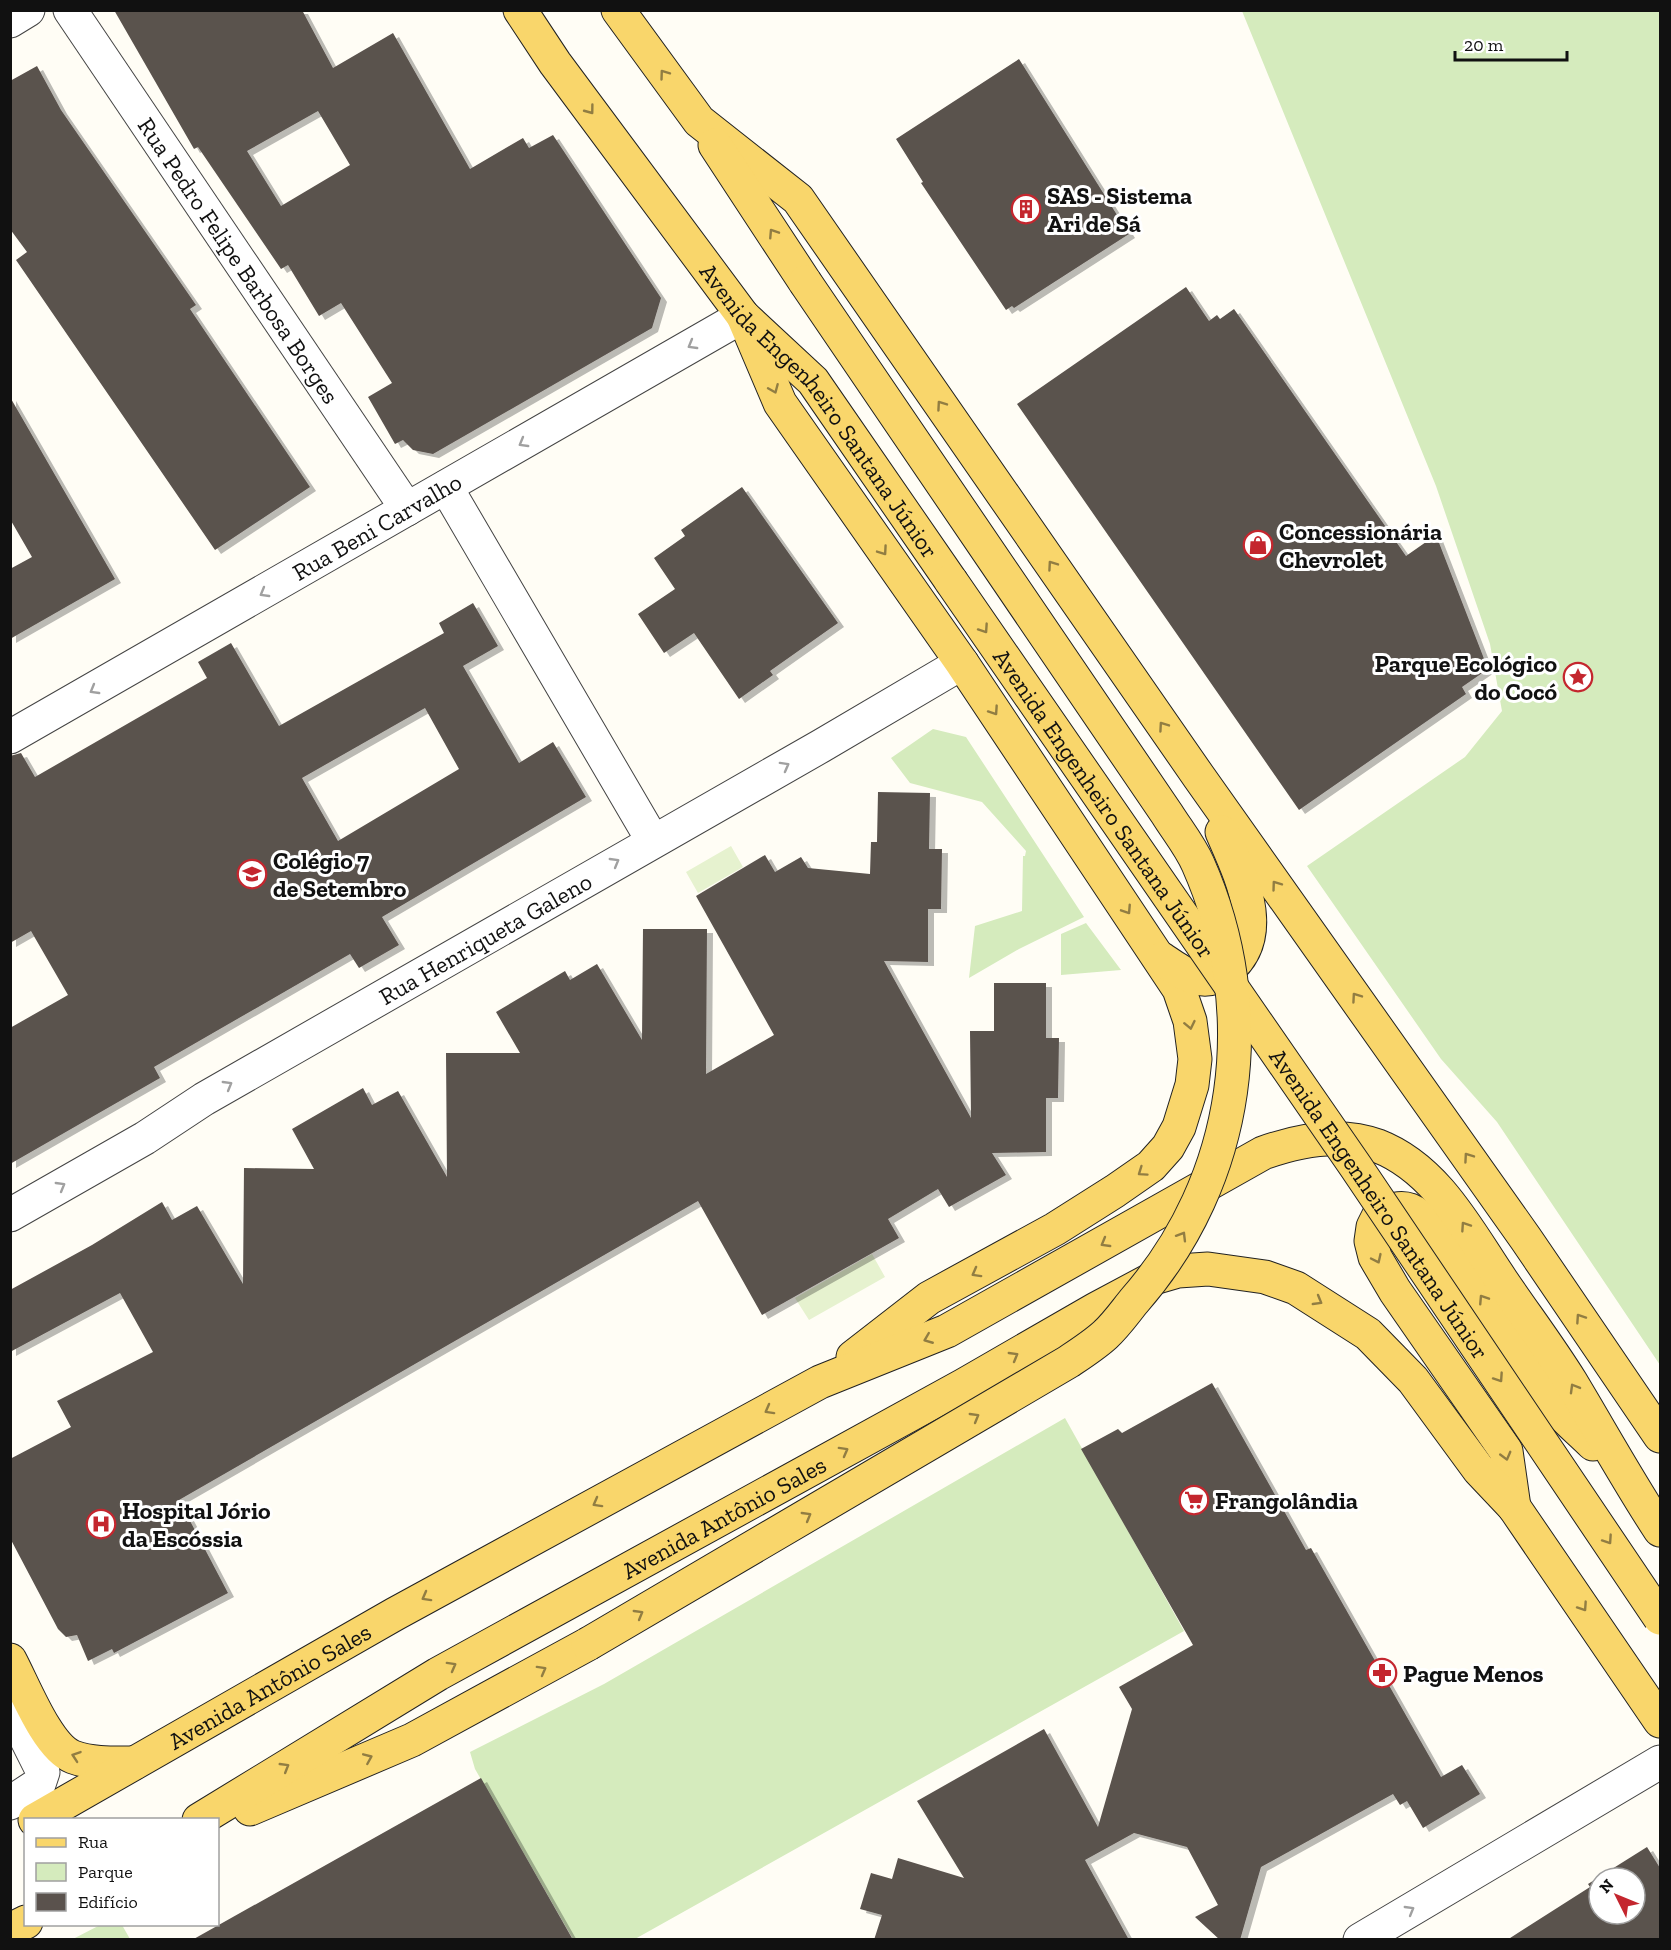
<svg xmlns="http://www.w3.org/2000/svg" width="1671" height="1950" font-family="'Zilla Slab',serif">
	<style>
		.green { fill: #d5ebbd }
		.pitch { fill: #e6f2cf }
		.building { fill: #5a524d; fill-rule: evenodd; filter: url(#shadow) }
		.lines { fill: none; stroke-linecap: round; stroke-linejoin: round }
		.street-casing { stroke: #444; stroke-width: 35 }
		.primary-casing { stroke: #222; stroke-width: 35 }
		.street { stroke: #fff; stroke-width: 33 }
		.primary { stroke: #f9d66b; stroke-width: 33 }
		.primary-bridge-casing { stroke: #222; stroke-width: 35; stroke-linecap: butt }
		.primary-bridge { stroke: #f9d66b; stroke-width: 33 }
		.oneway { stroke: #917d42 }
		.oneway2 { stroke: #a0a0a0 }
		.labels { text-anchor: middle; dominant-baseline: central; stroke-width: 6; stroke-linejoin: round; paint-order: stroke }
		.poi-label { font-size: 24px; font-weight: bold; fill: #111; stroke: #fff; text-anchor: start }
		.street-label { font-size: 24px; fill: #111; stroke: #fff }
	</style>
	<defs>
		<filter id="shadow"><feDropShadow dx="6" dy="4" stdDeviation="0" flood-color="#0004"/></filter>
	</defs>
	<rect width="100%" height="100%" fill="#fffdf5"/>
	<path class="green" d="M 1242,11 L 1660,11 L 1660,1365 L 1497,1122 L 1441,1059 L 1307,866 L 1465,757 L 1502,711 L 1490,644 L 1436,486 Z
		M 933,729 L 966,737 L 1084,917 L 1019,949 L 969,978 L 975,926 L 1022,911 L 1023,856 L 1025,856 L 1026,851 L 982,802 L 910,783 L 891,758 Z
		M 1086,923 L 1121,970 L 1061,975 L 1061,934 Z
		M 1065,1418 L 1184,1631 L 635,1939 L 573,1939 L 475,1769 L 470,1752 L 604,1684 Z
		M 102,1924 L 122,1925 L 130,1939 L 73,1939 Z"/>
	<path class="pitch" d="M 731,846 L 743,867 L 698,893 L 686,872 Z
		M 872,1254 L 885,1277 L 809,1320 L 795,1298 Z"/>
	<path class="building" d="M 114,10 L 302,10 L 333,68 L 393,33 L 470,169 L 523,138 L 529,148 L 553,135 L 661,298 L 652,328 L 433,454 L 413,450 L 403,440 L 395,444 L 368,397 L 392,383 L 341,303 L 319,316 L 288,265 L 281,269 L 198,147 L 194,149 ZM 318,111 L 350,165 L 281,206 L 247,151 Z
		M 1019,59 L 1129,234 L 1014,308 L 1012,306 L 1006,310 L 921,183 L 923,182 L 896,139 Z
		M 37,66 L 61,110 L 196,305 L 190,309 L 310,487 L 215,550 L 16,260 L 27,252 L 10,229 L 10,81 Z
		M 1186,287 L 1209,321 L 1217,315 L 1220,319 L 1234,309 L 1406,556 L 1436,535 L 1488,669 L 1462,687 L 1466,694 L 1299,810 L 1017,404 Z
		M 10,397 L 115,579 L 10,639 L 10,569 L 32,557 L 10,519 Z
		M 742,487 L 838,623 L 770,671 L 773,675 L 739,699 L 694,633 L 664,653 L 638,614 L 675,589 L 654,558 L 685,536 L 681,530 Z
		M 473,603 L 498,646 L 463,666 L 519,763 L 553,742 L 586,797 L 382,917 L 399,945 L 359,968 L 350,954 L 154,1067 L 160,1078 L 10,1164 L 10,1028 L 68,995 L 31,931 L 10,943 L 10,756 L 21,753 L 35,777 L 207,678 L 198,662 L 231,643 L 279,726 L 444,633 L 439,623 ZM 425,708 L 459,769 L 338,841 L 302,778 Z
		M 878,792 L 930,793 L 929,849 L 942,849 L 941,909 L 928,909 L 928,962 L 884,961 L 971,1118 L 970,1031 L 994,1031 L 994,983 L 1046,983 L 1046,1038 L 1059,1038 L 1058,1098 L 1046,1098 L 1046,1152 L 992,1153 L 1006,1175 L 949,1207 L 938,1189 L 888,1219 L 899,1238 L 762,1315 L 698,1201 L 179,1500 L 228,1593 L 114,1653 L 112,1649 L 88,1661 L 77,1635 L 66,1637 L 58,1629 L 10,1538 L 10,1459 L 71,1427 L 57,1401 L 153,1352 L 120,1293 L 10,1352 L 10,1290 L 92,1245 L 162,1202 L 172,1220 L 197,1206 L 243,1284 L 244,1168 L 314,1169 L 292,1129 L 363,1088 L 372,1105 L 398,1091 L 447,1177 L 446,1053 L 520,1053 L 496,1012 L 565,971 L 570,980 L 597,964 L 642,1040 L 643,929 L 707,929 L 706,1074 L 774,1035 L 696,896 L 765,855 L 775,872 L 801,857 L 808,868 L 870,874 L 871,842 L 877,842 Z
		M 1212,1383 L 1306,1550 L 1311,1548 L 1441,1777 L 1462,1765 L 1480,1794 L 1423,1828 L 1407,1801 L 1400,1805 L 1393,1794 L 1261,1867 L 1240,1940 L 1220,1940 L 1195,1917 L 1218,1905 L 1187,1847 L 1134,1833 L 1085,1860 L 1129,1940 L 874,1940 L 882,1915 L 860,1909 L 871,1873 L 892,1879 L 898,1858 L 964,1878 L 917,1801 L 1044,1729 L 1098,1827 L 1132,1709 L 1119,1687 L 1193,1645 L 1081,1449 L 1118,1429 L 1122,1433 Z
		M 481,1778 L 573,1940 L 192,1940 Z
		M 1647,1847 L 1660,1868 L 1660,1940 L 1507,1940 L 1590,1887 L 1588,1884 ZM 1599,1878 L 1635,1878 L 1635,1914 L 1599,1914 Z"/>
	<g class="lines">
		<g class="street-casing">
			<g id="street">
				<path id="s1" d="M 70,10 L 407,509"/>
				<path d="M 10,21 L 28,10"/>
				<path d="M 446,487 L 653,841"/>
				<path id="s2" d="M 10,737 L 743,316"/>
				<path id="s3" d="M 10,1215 L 145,1138 L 204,1099 L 821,746 L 962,663"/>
				<path d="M 10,1706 L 43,1772 L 39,1784 L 10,1803"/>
				<path d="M 1360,1940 L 1660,1762"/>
			</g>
		</g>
		<g class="primary-casing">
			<g id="primary">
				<path id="s4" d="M 520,10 L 555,63 L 743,316 L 813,381 L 951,581"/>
				<path d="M 618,10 L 699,121 L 798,199 L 1199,777 L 1526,1239 L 1660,1436"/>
				<path d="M 715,145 L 805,282"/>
				<path d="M 743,316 L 780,403 L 962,663 L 1179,989 L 1190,1021 L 1195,1059 L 1192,1085 L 1179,1127 L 1168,1147 L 1151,1166 L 1115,1191 L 1055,1229 L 929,1298 L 853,1357"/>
				<path d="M 1162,959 C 1181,972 1202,989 1225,972 C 1272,937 1241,876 1222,832"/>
				<path d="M 1514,1507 L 1506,1451 L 1395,1291 L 1375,1257 L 1371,1241 L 1373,1227 L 1379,1215 C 1389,1211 1399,1206 1410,1210 C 1446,1225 1522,1360 1548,1398 C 1560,1415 1578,1429 1593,1444"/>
				<path d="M 10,1660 C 24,1686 47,1747 73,1757 C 92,1764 114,1763 134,1763"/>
				<path d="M 250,1809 L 412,1740 L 588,1644"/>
				<path id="s5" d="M 35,1820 L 395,1614 L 820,1382 L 947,1331 L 1263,1153 C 1299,1140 1340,1132 1378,1146 C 1437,1169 1468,1231 1502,1281 C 1525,1315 1550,1348 1571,1382 C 1601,1432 1628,1481 1660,1530"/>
				<path id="s6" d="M 199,1820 L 438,1674 L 964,1385 L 1096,1309 L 1154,1278 L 1178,1271 L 1208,1269 L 1265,1277 L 1296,1288 L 1368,1334 L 1413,1380 L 1479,1470 L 1514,1507 L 1660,1721"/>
				<path d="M 10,1930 L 26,1922"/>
			</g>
		</g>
		<use href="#street" class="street"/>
		<use href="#primary" class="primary"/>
		<g class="primary-bridge-casing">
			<g id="primary-bridge">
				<path id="s7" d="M 951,581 L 1356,1167 L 1660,1618"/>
				<path d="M 588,1644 L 1068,1362 C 1080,1354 1094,1345 1105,1335 C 1116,1325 1125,1312 1134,1301 C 1241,1179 1263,1011 1198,864 C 1190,846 1177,830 1167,814 L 805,282"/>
			</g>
		</g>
		<use href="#primary-bridge" class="primary-bridge"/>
	</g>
	<defs><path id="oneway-chevron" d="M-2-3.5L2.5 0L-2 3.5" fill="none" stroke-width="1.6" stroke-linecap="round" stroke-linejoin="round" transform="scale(1.5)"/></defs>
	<g class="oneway">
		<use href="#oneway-chevron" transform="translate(664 74) rotate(-126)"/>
		<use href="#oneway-chevron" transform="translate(590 110) rotate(53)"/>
		<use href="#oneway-chevron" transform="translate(773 233) rotate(-123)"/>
		<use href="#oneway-chevron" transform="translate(774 389) rotate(67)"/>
		<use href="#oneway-chevron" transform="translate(941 405) rotate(-125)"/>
		<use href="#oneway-chevron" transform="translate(883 551) rotate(55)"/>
		<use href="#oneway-chevron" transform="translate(1052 565) rotate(-125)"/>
		<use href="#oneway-chevron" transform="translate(984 629) rotate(56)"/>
		<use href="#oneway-chevron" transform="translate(994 711) rotate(56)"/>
		<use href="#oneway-chevron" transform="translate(1163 726) rotate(-125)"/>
		<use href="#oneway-chevron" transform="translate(1276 885) rotate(-126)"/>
		<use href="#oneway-chevron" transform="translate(1127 910) rotate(57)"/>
		<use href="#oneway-chevron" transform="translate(1356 997) rotate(-125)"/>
		<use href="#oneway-chevron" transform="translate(1190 1025) rotate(78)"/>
		<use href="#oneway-chevron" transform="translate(1468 1157) rotate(-125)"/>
		<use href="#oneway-chevron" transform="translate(1142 1172) rotate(145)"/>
		<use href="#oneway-chevron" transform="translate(1465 1226) rotate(-124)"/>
		<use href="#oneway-chevron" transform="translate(1182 1236) rotate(-59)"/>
		<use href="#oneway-chevron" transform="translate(1105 1243) rotate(150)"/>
		<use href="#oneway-chevron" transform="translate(1377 1259) rotate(65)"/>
		<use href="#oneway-chevron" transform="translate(976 1273) rotate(151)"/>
		<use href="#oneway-chevron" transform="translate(1483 1299) rotate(-123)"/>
		<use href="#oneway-chevron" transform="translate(1318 1301) rotate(30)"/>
		<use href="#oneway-chevron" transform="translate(1580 1318) rotate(-124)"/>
		<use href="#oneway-chevron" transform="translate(928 1339) rotate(158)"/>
		<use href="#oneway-chevron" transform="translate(1014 1356) rotate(-30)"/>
		<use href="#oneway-chevron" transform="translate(1499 1378) rotate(56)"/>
		<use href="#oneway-chevron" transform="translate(1574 1388) rotate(-120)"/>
		<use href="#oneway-chevron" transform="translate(769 1410) rotate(151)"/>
		<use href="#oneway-chevron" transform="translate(975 1417) rotate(-30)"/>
		<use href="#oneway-chevron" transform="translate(844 1451) rotate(-29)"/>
		<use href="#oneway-chevron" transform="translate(1506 1456) rotate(75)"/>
		<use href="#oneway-chevron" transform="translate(597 1503) rotate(151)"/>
		<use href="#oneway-chevron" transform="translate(807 1516) rotate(-30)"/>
		<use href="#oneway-chevron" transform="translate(1608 1540) rotate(56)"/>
		<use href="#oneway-chevron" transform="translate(426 1597) rotate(151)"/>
		<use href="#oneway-chevron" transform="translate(1583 1607) rotate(56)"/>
		<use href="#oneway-chevron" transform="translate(639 1614) rotate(-30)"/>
		<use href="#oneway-chevron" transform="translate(452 1666) rotate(-29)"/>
		<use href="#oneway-chevron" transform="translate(542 1670) rotate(-29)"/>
		<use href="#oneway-chevron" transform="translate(76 1756) rotate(-161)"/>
		<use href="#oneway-chevron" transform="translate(368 1758) rotate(-23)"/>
		<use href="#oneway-chevron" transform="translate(285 1767) rotate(-31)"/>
	</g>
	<g class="oneway2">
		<use href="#oneway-chevron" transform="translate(692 345) rotate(150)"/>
		<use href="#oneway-chevron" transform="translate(523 443) rotate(150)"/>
		<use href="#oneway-chevron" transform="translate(264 593) rotate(150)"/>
		<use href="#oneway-chevron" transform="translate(94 690) rotate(150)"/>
		<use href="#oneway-chevron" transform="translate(785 766) rotate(-29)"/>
		<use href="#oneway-chevron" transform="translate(615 862) rotate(-30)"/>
		<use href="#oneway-chevron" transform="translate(228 1085) rotate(-30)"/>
		<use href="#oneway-chevron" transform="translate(61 1186) rotate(-30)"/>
		<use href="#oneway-chevron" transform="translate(1410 1910) rotate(-30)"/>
	</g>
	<defs>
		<g id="building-ring" transform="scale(1.5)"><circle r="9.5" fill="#fff" stroke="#c4262e" stroke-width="1.5"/><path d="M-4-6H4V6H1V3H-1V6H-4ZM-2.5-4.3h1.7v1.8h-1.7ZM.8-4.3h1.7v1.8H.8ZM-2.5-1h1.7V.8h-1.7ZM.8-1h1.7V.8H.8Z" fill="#c4262e"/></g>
		<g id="shop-ring" transform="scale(1.5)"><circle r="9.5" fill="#fff" stroke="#c4262e" stroke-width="1.5"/><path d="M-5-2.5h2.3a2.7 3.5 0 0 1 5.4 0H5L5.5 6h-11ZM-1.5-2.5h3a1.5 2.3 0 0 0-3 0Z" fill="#c4262e"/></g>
		<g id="sight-ring" transform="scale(1.5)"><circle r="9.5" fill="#fff" stroke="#c4262e" stroke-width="1.5"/><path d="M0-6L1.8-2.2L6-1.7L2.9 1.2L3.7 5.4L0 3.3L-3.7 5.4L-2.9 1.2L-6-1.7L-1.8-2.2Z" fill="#c4262e"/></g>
		<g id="school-ring" transform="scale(1.5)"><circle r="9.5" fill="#fff" stroke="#c4262e" stroke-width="1.5"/><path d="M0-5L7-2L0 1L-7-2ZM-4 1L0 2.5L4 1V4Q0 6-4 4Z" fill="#c4262e"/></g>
		<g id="supermarket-ring" transform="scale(1.5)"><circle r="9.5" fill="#fff" stroke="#c4262e" stroke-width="1.5"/><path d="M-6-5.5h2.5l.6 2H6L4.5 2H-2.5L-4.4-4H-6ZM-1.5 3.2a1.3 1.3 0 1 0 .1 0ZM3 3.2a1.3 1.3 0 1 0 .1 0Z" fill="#c4262e"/></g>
		<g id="hospital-ring" transform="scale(1.5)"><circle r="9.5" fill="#fff" stroke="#c4262e" stroke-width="1.5"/><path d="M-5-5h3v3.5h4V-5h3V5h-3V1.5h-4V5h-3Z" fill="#c4262e"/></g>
		<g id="pharmacy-ring" transform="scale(1.5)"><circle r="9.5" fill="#fff" stroke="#c4262e" stroke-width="1.5"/><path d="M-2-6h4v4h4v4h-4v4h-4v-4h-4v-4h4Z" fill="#c4262e"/></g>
	</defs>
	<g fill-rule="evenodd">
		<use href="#building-ring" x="1026" y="209"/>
		<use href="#shop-ring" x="1258" y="545"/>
		<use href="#sight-ring" x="1578" y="677"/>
		<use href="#school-ring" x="252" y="874"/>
		<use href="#supermarket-ring" x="1194" y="1500"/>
		<use href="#hospital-ring" x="101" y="1524"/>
		<use href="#pharmacy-ring" x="1382" y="1673"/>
	</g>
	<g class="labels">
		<g class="poi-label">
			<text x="1047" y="195">SAS - Sistema<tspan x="1047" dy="28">Ari de Sá</tspan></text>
			<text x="1279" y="531">Concessionária<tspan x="1279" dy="28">Chevrolet</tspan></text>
			<text x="1557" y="663" text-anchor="end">Parque Ecológico<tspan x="1557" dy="28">do Cocó</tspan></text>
			<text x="273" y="860">Colégio 7<tspan x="273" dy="28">de Setembro</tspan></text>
			<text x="1215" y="1500">Frangolândia</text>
			<text x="122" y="1510">Hospital Jório<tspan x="122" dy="28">da Escóssia</tspan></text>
			<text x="1403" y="1673">Pague Menos</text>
		</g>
		<g class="street-label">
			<text stroke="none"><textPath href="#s1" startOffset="302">Rua Pedro Felipe Barbosa Borges</textPath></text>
			<text stroke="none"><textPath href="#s4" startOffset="501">Avenida Engenheiro Santana Júnior</textPath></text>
			<text stroke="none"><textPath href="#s2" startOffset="423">Rua Beni Carvalho</textPath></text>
			<text stroke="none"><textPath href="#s7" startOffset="270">Avenida Engenheiro Santana Júnior</textPath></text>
			<text stroke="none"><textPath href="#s3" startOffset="550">Rua Henriqueta Galeno</textPath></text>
			<text stroke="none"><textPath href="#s7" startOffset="756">Avenida Engenheiro Santana Júnior</textPath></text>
			<text stroke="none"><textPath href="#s6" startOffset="606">Avenida Antônio Sales</textPath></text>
			<text stroke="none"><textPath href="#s5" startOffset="270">Avenida Antônio Sales</textPath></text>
		</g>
	</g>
	<rect width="1671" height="1950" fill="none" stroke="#111111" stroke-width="24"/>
	<rect x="24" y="1818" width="195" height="108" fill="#ffffff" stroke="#a0a0a0" stroke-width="1.5"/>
	<rect x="36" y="1838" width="30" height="9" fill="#f9d66b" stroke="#a0a0a0" stroke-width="1.5"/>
	<text x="78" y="1848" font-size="18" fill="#111111">Rua</text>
	<rect x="36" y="1863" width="30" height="18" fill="#d5ebbd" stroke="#a0a0a0" stroke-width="1.5"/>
	<text x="78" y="1878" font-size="18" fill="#111111">Parque</text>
	<rect x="36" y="1893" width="30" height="18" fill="#5a524d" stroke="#a0a0a0" stroke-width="1.5"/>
	<text x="78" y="1908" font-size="18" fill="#111111">Edifício</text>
	<g transform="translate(1617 1896) rotate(313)"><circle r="28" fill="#ffffff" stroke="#a0a0a0" stroke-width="1.5"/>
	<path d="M0-4.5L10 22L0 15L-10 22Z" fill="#c4262e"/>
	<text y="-9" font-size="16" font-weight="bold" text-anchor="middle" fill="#111111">N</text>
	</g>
	<path d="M1455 51v9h112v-9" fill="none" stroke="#111111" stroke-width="3"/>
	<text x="1464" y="51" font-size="18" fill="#111111" stroke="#ffffff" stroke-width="4.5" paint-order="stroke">20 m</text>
</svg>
